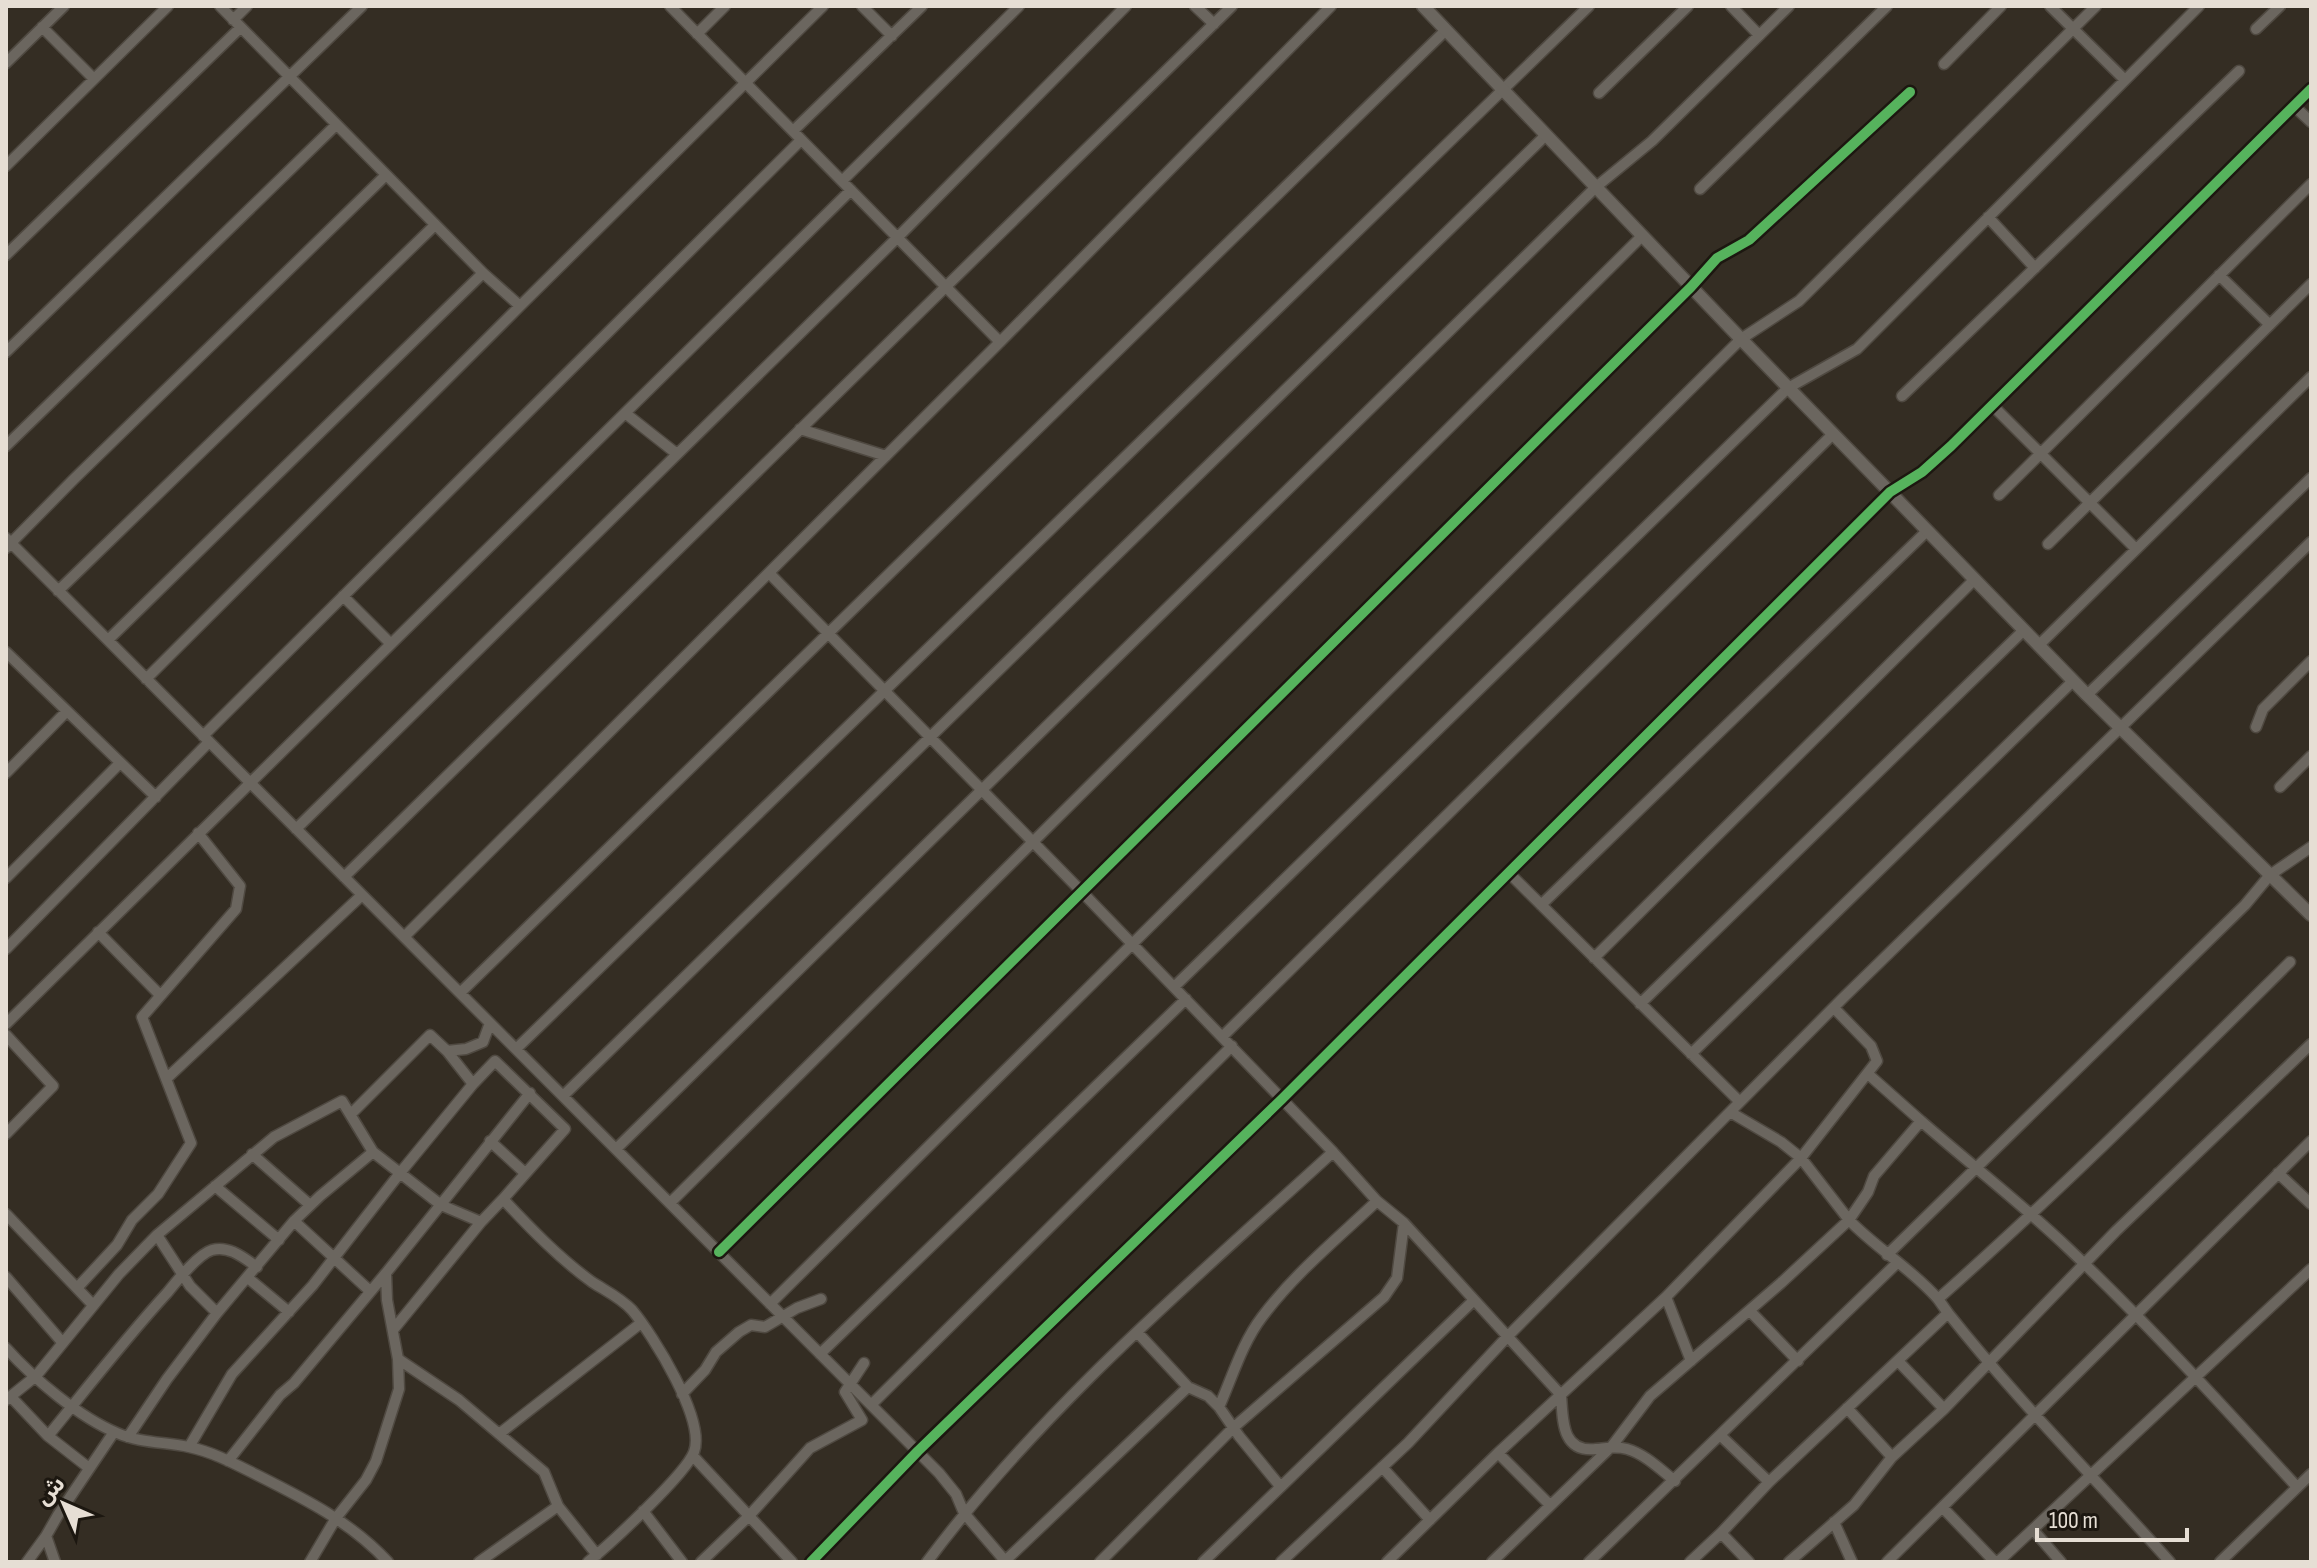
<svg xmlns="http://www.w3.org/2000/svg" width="2317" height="1568" font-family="'Sofia Sans Condensed','Noto Sans Arabic',sans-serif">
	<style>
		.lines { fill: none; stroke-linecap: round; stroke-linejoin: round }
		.minor-casing { stroke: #4f4941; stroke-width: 13 }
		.tertiary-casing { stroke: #4f4941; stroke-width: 15 }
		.minor { stroke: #6b665f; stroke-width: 10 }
		.tertiary { stroke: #6b665f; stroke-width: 12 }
		.cycleway-casing { stroke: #1c1710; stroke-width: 15 }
		.cycleway { stroke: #56b35d; stroke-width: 10 }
	</style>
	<rect width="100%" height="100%" fill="#342d23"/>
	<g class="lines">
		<g class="minor-casing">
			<path id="minor" d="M 220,6 L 483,273 L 520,306 L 823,6
				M 670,6 L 1000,342
				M 862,6 L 892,36
				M 1195,6 L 1214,24
				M 1731,6 L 1759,35
				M 2050,6 L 2125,80
				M 233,20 L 247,6
				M 42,27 L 94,79
				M 2256,29 L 2280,6
				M 697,34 L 725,6
				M 6,63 L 64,6
				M 1944,64 L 2001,6
				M 1599,93 L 1688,6
				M 2294,106 L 2311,122
				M 793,131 L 922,6
				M 6,166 L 168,6
				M 842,181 L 1019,6
				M 1700,189 L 1887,6
				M 1988,217 L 2035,268
				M 6,255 L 240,28
				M 2219,275 L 2269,324
				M 6,352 L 362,6
				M 1902,396 L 2239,71
				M 1992,405 L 2136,549
				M 625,413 L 677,454
				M 800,429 L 886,456
				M 6,446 L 336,125
				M 1999,495 L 2311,184
				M 6,538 L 939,1473 L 956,1494 L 964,1513 L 1006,1562
				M 2048,544 L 2311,284
				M 6,548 L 74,479 L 386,175
				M 769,573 L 1082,892 L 1333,1152 L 1377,1201 L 1404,1223 L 1561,1395 C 1563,1419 1561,1453 1596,1449 C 1607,1448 1616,1446 1627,1449 C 1645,1454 1661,1470 1675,1481
				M 58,591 L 435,225
				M 343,596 L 390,643
				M 108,640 L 483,273
				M 2039,645 L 2311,377
				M 6,652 L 156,797
				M 146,679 L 520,306
				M 2087,695 L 2311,478
				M 2256,727 L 2263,709 L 2311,661
				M 203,736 L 801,140
				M 6,773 L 67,711
				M 2280,787 L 2311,756
				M 296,829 L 897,238 L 1126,6
				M 1510,874 L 1740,1102
				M 344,877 L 1232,6
				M 6,878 L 120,763
				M 1541,905 L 1927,531
				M 98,932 L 160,995
				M 404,937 L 1000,342 L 1331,6
				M 6,949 L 209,742
				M 1594,958 L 1975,579
				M 2290,962 C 2175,1076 2060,1191 1938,1299 C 1912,1269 1877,1249 1849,1220 L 1868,1192 L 1874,1176 L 1921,1121 C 1970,1164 2022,1204 2069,1249 C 2149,1325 2223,1406 2297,1487
				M 1174,987 L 1788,388 L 1857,349 L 2199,6
				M 460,993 L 1446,30
				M 1640,1004 L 2024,630
				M 6,1024 L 851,190
				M 6,1035 L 53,1086 L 6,1134
				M 1222,1037 L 1833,434
				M 516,1049 L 1589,6
				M 447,1051 L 473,1084
				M 1691,1054 L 2073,681
				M 1868,1074 L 1921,1121
				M 166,1079 L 362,895
				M 563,1096 L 1546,135
				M 351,1114 L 430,1035 L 447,1051 L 466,1049 L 483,1042 L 490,1023
				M 490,1141 L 525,1173
				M 616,1149 L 1596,187 L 1652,141 L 1789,6
				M 252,1154 L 310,1205
				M 2278,1173 L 2311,1204
				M 215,1186 L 279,1240
				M 670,1203 L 1642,236
				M 6,1214 L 93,1305
				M 294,1221 L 370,1291
				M 157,1235 L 190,1286 L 217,1313 L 294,1221 L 320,1196 L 373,1152
				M 719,1252 L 1691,287 L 1717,258 L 1749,240 L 1910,92
				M 1887,1255 L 2245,905 L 2270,875 L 2311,847
				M 6,1277 L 62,1342
				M 248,1278 L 289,1312
				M 77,1288 L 117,1245 L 132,1220 L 158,1194 L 191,1143 L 142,1017 L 236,909 L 240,886 L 198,833
				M 770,1304 L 1741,339 L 1799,301 L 2096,6
				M 1750,1311 L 1798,1361
				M 1948,1313 C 2017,1400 2096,1479 2170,1562
				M 393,1330 L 481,1222
				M 1137,1332 L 1188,1387 L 1208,1396 L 1219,1407 L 1239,1436 L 1280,1486
				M 6,1348 C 34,1379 79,1417 117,1433 C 140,1443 166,1442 189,1447 C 213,1452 235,1464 257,1475 C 305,1499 351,1522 388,1562
				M 820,1354 L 1186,999
				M 398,1359 L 459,1400 L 544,1472 L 558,1506 L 597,1555
				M 1691,1361 L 1666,1297 L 1801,1158 L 1877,1061 L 1871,1046 L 1834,1008
				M 1898,1361 L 1944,1409
				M 682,1394 L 705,1370 L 716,1352 L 739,1332 L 751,1325 L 765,1327 L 797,1308 L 821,1299
				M 12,1398 L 48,1436 L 89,1468
				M 6,1400 L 36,1376 L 119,1274 L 157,1235 L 274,1137 L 342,1101 L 373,1152 L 441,1205 L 481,1222 L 503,1199
				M 871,1405 L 1232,1046
				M 1219,1407 C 1232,1378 1242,1343 1262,1317 C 1295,1273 1338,1238 1377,1201
				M 1847,1408 L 1892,1457
				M 499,1434 L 641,1323
				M 48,1436 C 87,1388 125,1339 167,1293 C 176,1282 198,1254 212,1250 C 229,1245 244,1258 257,1267
				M 1721,1436 L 1769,1482 L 1721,1533 L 1749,1562
				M 128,1437 L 167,1379 L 217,1313
				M 189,1447 L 232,1374 L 313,1285 L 400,1173 L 473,1084 L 495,1061 L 565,1129 L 503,1199 C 530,1228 559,1258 592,1282 C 606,1291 621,1298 632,1310 C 653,1335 706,1420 694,1452 C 686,1474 609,1545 588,1562
				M 1498,1453 L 1550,1505
				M 693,1456 L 792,1562
				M 228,1461 L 280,1395 L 294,1383 L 386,1273
				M 1382,1467 L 1430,1520
				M 1769,1482 L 1948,1313 L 1938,1299
				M 1943,1508 L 1995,1562
				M 643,1511 L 682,1562
				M 1834,1522 L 1852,1562
				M 2034,1531 L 2061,1562
				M 1005,1561 L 1188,1387
				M 27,1562 L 46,1536
				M 55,1562 L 46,1536 L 58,1515 L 114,1432
				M 310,1562 L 336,1518 L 366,1480 L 376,1461 L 399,1389 L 398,1359 L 387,1300 L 386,1273 L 530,1093
				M 479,1562 L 558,1506
				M 701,1562 L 748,1517 L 810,1448 L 862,1420 L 845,1392 L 864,1363
				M 811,1562 L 918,1451 L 1282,1099 L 1890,492 L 1922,472 L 1951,446 L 2311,89
				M 927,1562 C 1042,1408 1192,1281 1333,1152
				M 1100,1562 L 1233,1428 L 1384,1297 L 1397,1278 L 1404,1223
				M 1203,1562 L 1473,1301
				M 1281,1562 L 1408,1443 L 1507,1337 L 1730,1112
				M 1387,1562 L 1498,1453 L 1666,1297
				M 1492,1562 L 1612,1446 L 1650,1396 L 1781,1283 L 1849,1220 L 1801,1158 L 1781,1142 L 1730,1112 L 1843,998 L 2311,542
				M 1589,1562 L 1897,1263
				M 1690,1562 L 1721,1533
				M 1789,1562 L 1854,1505 L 1892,1457 L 1944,1409 L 2116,1231 L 2311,1044
				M 1887,1562 L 2311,1141
				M 1998,1562 L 2311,1269
				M 2220,1562 L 2311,1474"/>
		</g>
		<g class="tertiary-casing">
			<path id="tertiary" d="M 1423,6 L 1741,339 L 2087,695 L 2311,915"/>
		</g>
		<use href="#minor" class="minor"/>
		<use href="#tertiary" class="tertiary"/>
		<g class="cycleway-casing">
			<path id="cycleway" d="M 719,1252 L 1691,287 L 1717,258 L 1749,240 L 1910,92
				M 811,1562 L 918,1451 L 1282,1099 L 1890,492 L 1922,472 L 1951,446 L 2311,89"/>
		</g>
		<use href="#cycleway" class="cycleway"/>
	</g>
	<rect width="2317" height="1568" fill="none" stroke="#e6ded4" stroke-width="16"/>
	<g transform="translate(64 1504) rotate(315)" stroke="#1c1710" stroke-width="6" paint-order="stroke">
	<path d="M0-6L14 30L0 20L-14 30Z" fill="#e6ded4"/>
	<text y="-12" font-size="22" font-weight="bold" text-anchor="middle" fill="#e6ded4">ش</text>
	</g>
	<path d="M2037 1528v12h150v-12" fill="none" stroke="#e6ded4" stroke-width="4"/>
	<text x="2049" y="1528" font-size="24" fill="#e6ded4" stroke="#1c1710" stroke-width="6" paint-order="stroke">100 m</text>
</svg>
